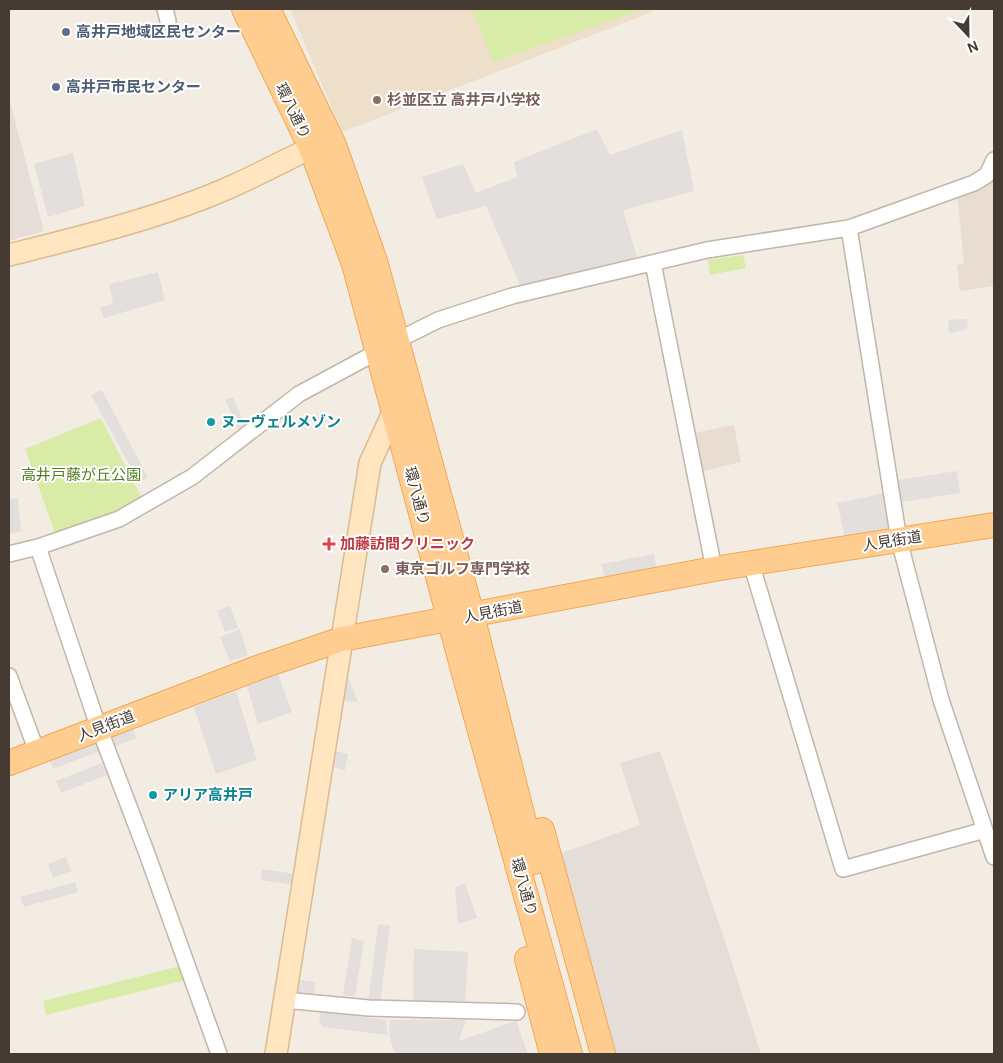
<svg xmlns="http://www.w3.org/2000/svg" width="1003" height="1063" font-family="'DM Sans','Noto Sans JP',sans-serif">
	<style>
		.residential { fill: #e8ddd0 }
		.industrial { fill: #e5ddd8 }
		.education { fill: #eedfcb }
		.green { fill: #d8eca7 }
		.parking { fill: #e3dfdc }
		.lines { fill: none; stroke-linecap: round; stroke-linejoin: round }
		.street-casing { stroke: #c3b5a8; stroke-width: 18 }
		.secondary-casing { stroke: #dbbb8f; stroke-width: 24 }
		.primary-casing { stroke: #efa855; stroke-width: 26 }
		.street { stroke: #fff; stroke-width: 15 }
		.secondary { stroke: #ffe6c1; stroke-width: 21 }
		.primary { stroke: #ffcd90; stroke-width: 24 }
		.service-dot { fill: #5c6f8a; stroke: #fff; stroke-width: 2 }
		.education-dot { fill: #8d6e63; stroke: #fff; stroke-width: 2 }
		.culture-dot { fill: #0f9aa8; stroke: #fff; stroke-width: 2 }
		.health-dot { fill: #e0444e; stroke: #fff; stroke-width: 2 }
		.labels { text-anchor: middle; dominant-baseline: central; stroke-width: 4; stroke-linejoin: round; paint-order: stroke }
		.service-label { font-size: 15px; font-weight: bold; fill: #4e5e75; stroke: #fff; text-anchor: start }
		.education-label { font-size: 15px; font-weight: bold; fill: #785e54; stroke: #fff; text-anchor: start }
		.street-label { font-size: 15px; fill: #463b33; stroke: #fff }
		.culture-label { font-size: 15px; font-weight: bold; fill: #0d838f; stroke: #fff; text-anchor: start }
		.park-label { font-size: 15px; fill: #527d20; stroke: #fff }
		.health-label { font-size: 15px; font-weight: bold; fill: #be3a42; stroke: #fff; text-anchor: start }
	</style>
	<rect width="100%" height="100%" fill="#f3ece3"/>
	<path class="residential" d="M 994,180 L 994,286 L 960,291 L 957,265 L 964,264 L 957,192 Z
		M 734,425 L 741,462 L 703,471 L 694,433 Z"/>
	<path class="industrial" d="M 9,98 L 44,231 L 9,241 Z
		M 660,751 L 725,941 L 761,1054 L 615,1054 L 559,854 L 640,825 L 620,763 Z"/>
	<path class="education" d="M 290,9 L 651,9 L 652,12 L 342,132 Z"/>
	<path class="green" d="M 472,9 L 644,9 L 493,62 Z
		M 743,255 L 746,268 L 710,275 L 708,260 Z
		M 101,418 L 141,497 L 115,512 L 55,533 L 25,449 Z
		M 180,966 L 186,980 L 46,1015 L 43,1001 Z"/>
	<path class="parking" d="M 597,129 L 610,155 L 682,130 L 694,191 L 623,210 L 637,257 L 522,290 L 486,206 L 437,219 L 422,177 L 463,164 L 476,193 L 517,177 L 514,162 Z
		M 73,153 L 85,206 L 48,217 L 34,164 Z
		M 158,272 L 165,300 L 104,318 L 100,308 L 113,303 L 109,284 Z
		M 967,319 L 968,326 L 965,330 L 949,333 L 948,320 Z
		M 102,390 L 148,478 L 139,482 L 91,395 Z
		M 233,397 L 245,425 L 239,431 L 225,400 Z
		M 957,471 L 960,493 L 902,502 L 898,480 Z
		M 886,493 L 894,531 L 846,541 L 837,503 Z
		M 18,498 L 21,531 L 9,534 L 9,499 Z
		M 654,554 L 656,567 L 604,577 L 602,564 Z
		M 230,606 L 238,628 L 225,632 L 217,611 Z
		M 240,629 L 248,655 L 230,661 L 220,637 Z
		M 346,672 L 358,702 L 341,701 Z
		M 278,674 L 292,712 L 258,724 L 247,686 Z
		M 236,691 L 257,760 L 216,774 L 194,707 Z
		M 133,729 L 136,738 L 116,746 L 112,736 Z
		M 98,742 L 102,750 L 53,769 L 50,760 Z
		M 335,751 L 348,754 L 345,770 L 332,767 Z
		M 102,763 L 107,775 L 61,793 L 56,781 Z
		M 66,857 L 71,871 L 53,878 L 48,864 Z
		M 262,869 L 295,874 L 293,885 L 261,880 Z
		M 75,882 L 78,892 L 24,907 L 20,897 Z
		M 465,883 L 477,918 L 458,924 L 455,888 Z
		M 378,924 L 390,926 L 380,1004 L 368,1002 Z
		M 352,938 L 364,941 L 355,997 L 343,995 Z
		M 414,949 L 468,952 L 465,1005 L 413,1003 Z
		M 295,979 L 315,982 L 313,997 L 293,995 Z
		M 321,1011 L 386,1020 L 387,1035 L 322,1027 L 319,1020 Z
		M 389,1020 L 466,1020 L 459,1041 L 516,1021 L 528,1054 L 395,1054 L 390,1039 Z"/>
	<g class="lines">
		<g class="street-casing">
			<path id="street" d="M 165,9 L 168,21
				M 849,228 L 899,540 L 941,700 L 994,857
				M 653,263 L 714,569
				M 396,341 L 438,320 L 512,296 L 707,250 L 849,228 L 974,183 L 987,175 L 994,160
				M 38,547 L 96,720 L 146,851 L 219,1054
				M 9,554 L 38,547 L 119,519 L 192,477 L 299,394 L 377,352
				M 751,563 L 843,869 L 985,830
				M 9,676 L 37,752
				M 284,1000 L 369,1008 L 517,1012"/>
		</g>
		<g class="secondary-casing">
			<path id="secondary" d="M 9,255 C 85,236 164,217 235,185 C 261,173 286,160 311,148
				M 276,1054 L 370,463 L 397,404"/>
		</g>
		<g class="primary-casing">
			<path id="primary" d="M 244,9 L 311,148 L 354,264 L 465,677 L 570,1054
				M 268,9 L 334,145 L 375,261 L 472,615 L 534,862
				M 9,763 L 260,667 L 342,639 L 714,569 L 994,525
				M 542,830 L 603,1054
				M 527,959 L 552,1054"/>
		</g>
		<use href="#street" class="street"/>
		<use href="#secondary" class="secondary"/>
		<use href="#primary" class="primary"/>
	</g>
	<g class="service-dot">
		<circle cx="66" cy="32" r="5"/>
		<circle cx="56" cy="87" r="5"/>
	</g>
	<g class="education-dot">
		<circle cx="377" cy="100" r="5"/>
		<circle cx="385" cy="569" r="5"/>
	</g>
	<g class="culture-dot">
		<circle cx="211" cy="422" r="5"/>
		<circle cx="153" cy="795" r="5"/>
	</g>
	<path class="health-dot" d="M326.5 536.5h5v5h5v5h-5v5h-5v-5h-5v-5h5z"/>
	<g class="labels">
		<g class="service-label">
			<text x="76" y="32">高井戸地域区民センター</text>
			<text x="66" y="87">高井戸市民センター</text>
		</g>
		<g class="education-label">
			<text x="387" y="100">杉並区立 高井戸小学校</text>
			<text x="395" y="569">東京ゴルフ専門学校</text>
		</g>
		<g class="street-label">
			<text transform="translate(293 111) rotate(64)">環八通り</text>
			<text transform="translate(417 496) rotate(75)">環八通り</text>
			<text transform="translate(892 541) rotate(-9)">人見街道</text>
			<text transform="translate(493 612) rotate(-11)">人見街道</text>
			<text transform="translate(106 726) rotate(-21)">人見街道</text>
			<text transform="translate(524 887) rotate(74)">環八通り</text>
		</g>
		<g class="culture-label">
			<text x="221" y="422">ヌーヴェルメゾン</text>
			<text x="163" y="795">アリア高井戸</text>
		</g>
		<g class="park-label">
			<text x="81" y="475">高井戸藤が丘公園</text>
		</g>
		<g class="health-label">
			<text x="340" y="544">加藤訪問クリニック</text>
		</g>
	</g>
	<rect width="1003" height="1063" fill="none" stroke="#463b33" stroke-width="20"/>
	<g transform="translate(968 35) rotate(158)" stroke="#ffffff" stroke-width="4" paint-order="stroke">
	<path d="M0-4L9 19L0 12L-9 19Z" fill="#463b33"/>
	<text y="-8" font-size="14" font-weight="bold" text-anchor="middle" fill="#463b33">N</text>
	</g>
</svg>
